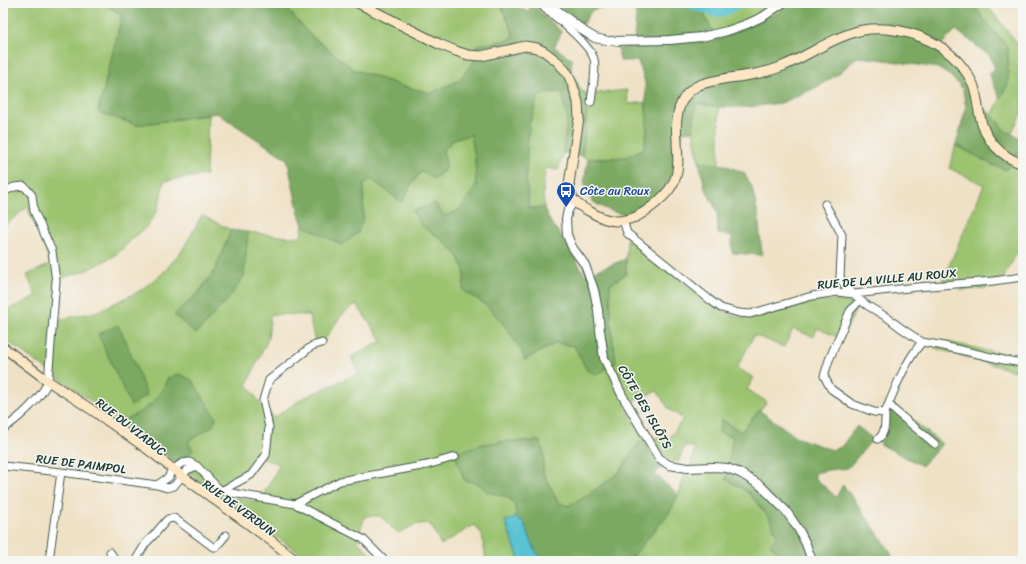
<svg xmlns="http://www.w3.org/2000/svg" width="1026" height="564" font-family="Sriracha,sans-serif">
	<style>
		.green { fill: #9bc36f; stroke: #5d8052; fill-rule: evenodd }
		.forest { fill: #7ca962; stroke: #4e734b }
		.water { fill: #58c3d2; stroke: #3c8083 }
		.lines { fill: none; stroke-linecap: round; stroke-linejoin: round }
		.river { stroke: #58c3d2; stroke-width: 10 }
		.minor-casing { stroke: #3e564a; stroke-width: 9 }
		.tertiary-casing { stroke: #3e564a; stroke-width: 10 }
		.secondary-casing { stroke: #3e564a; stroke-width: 11 }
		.minor { stroke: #fff; stroke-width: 7 }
		.tertiary { stroke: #fff; stroke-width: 8 }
		.secondary { stroke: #fce6c4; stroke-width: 9 }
		.labels { text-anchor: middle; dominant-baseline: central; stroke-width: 3; stroke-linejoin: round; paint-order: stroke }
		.transit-label { font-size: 12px; fill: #164399; stroke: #f6f6f2; text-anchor: start }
		.street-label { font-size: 12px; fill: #1f3d34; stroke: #f6f6f2 }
	</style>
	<rect width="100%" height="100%" fill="#f6f6f2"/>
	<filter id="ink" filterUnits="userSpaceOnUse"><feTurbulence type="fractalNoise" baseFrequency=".025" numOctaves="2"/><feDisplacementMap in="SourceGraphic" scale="8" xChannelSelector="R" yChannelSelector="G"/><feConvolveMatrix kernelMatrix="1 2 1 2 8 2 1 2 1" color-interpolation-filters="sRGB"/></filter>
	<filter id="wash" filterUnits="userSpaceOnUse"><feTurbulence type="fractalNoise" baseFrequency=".012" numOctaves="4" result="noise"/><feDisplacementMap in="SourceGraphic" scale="16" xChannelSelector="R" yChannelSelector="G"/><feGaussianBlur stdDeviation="0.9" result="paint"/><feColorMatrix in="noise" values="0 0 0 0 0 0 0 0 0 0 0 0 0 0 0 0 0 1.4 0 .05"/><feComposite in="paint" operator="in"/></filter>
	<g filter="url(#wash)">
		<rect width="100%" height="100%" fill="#efe1c5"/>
		<path class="green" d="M 3,3 L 103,3 L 122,16 L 98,111 L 137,125 L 208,115 L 206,175 L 164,181 L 158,209 L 148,225 L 114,256 L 85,271 L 61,278 L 57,320 L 96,312 L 138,292 L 162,274 L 183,249 L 202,215 L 231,230 L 215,270 L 199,292 L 174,315 L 244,276 L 248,232 L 288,237 L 301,236 L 303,225 L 342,245 L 363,219 L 364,184 L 371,179 L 390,193 L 402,202 L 412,183 L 422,171 L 447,168 L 443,150 L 456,138 L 471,135 L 475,158 L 476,186 L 464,204 L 456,212 L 444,216 L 422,226 C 439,237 460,250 464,271 C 465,277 463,284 463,290 C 468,294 474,297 479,300 C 498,314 516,338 525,359 L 556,343 L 574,346 L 587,370 L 616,363 L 611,324 L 610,284 L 626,274 L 626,259 L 627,237 L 712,306 L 734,316 L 751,319 L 818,301 L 838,300 L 858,305 L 842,339 L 817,328 L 814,337 L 793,329 L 784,347 L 754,335 L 737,368 L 754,378 L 747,389 L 767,402 L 741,432 L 721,419 L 733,437 L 726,479 L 748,492 L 770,519 L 788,561 L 629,561 L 669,513 L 678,495 L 686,473 L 689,474 L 695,448 L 685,445 L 678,462 L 669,459 L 661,451 L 652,439 L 660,437 L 666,443 L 683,419 L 669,409 L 657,391 L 624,404 L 643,439 L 632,452 L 620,472 L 582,499 L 567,506 L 558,502 L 543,472 L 544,453 L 540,441 L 510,441 L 483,444 L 464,480 L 479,484 L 487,492 L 508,496 L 515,506 L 516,518 L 505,521 L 520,561 L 486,561 L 482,534 L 474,525 L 441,545 L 431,525 L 426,523 L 415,525 L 398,533 L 380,516 L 365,516 L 357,541 L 379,561 L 310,561 L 225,499 L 239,498 L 259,502 L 280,464 L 259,458 L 247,474 L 216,492 L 176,463 L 188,441 L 212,427 L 168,378 C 165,383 163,390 159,395 C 150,408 134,416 120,422 L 3,338 L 3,312 L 36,296 L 27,275 L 51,264 L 27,207 L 3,227 ZM 356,304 L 382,341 L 351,357 L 359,373 L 303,398 L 287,409 L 274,418 L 260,403 L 247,384 L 268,339 L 270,319 L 272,314 L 309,315 L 315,342 L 325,339 L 338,320 L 344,313 Z
			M 291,3 L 500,3 L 513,33 L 511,39 L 476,46 L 473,63 L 458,81 L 430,93 L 402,86 L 353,69 L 309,34 L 289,11 L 287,4 Z
			M 704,3 L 792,3 L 779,13 L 718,40 L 705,18 L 707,4 Z
			M 972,3 L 985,3 L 1023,50 L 1023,111 L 1011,134 L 1005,131 L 992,115 L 1008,84 L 1008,47 L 989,26 Z
			M 627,90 L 628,104 L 646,102 L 647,129 L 644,148 L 627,157 L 588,159 L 582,156 L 589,94 Z
			M 547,92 L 562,92 L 567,119 L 563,153 L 558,170 L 546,168 L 543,185 L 544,208 L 529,208 L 526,180 L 527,151 L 529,125 L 538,97 Z
			M 696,103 L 719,107 L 719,165 L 699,162 L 693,131 Z
			M 956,145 L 993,165 L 1006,170 L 1023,146 L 1023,246 L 1018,251 L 999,287 L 960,290 L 963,283 L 942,282 L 984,185 L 949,168 Z
			M 939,340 L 984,350 L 1023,357 L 1023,372 L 1011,370 L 935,348 Z"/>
		<path class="forest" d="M 103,3 L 291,3 L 287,4 L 289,11 L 309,34 L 353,69 L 402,86 L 430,93 L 458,81 L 473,63 L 476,46 L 511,39 L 513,32 L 500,3 L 512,3 L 528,12 L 532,4 L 562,32 L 554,47 L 572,59 L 571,72 L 582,91 L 589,94 L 582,156 L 563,153 L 567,119 L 562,92 L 547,92 L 538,97 L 529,125 L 527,151 L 526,180 L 529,208 L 544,208 L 551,223 L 562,237 L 585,275 L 626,259 L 626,274 L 610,284 L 611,324 L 616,362 L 597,375 L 587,370 L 574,346 L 556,343 L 525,360 C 516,338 498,314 479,300 C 474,297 468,294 463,290 L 465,272 L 458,256 L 440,238 L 422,226 L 412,211 L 435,203 L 444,216 L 456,212 L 464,204 L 476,186 L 475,158 L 471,135 L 456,138 L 443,150 L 447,168 L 434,179 L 422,171 L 412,183 L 402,203 L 390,193 L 371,179 L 364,184 L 363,219 L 357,234 L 342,245 L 303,225 L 299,214 L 287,159 L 217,113 L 137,125 L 98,112 L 122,16 Z
			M 553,3 L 704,3 L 707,4 L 705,18 L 718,40 L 779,13 L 792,3 L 972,3 L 989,26 L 1008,47 L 1008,84 L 1000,99 L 989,73 L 995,69 L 990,56 L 956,30 L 938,48 L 954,62 L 964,76 L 975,103 L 985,109 L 992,115 L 1005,131 L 1023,139 L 1023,146 L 1006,170 L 993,165 L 956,145 L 966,108 L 963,89 L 949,75 L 938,68 L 878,59 L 857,57 L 838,74 L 817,87 L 781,103 L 748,107 L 719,107 L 696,103 L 693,131 L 683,132 C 677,154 674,181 657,197 C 653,202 634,213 628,214 C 619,216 595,205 589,198 C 588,196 586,191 585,189 C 583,182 587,166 588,159 L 627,157 L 644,148 L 647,129 L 645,82 L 638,61 L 620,61 L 618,49 L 634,45 L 636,11 L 606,7 L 592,10 L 583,24 Z
			M 699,162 L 725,165 L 744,173 L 752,187 L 758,215 L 762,255 L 732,253 L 732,236 L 718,234 L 717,211 L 705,188 Z
			M 231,230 L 248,232 L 244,276 L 230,297 L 196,334 L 174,315 L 199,292 L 215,270 Z
			M 118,325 L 126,341 L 147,395 L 131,406 L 98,334 Z
			M 179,374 L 192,380 L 216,418 L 212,427 L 188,441 L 193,451 L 176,463 L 120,422 C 134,416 150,408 159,395 C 163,390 165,383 168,378 Z
			M 888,400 L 942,444 L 922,466 L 880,444 L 889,426 L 889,412 L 882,410 Z
			M 759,410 L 798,438 L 832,450 L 841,447 L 857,426 L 873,439 L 848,468 L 828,470 L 815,473 L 815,478 L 836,497 L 843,485 L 853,498 L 890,551 L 894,561 L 788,561 L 770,545 L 777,536 L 770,519 L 748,492 L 726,479 L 733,437 L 719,433 L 721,419 L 741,432 Z
			M 643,439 L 661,468 L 655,474 L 678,495 L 669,513 L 629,561 L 544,561 L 535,550 L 523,521 L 516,518 L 515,506 L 508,497 L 487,492 L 479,484 L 464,480 L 454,453 L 482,444 L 510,441 L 540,441 L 544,453 L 543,472 L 558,502 L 567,506 L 582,499 L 620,472 L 632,452 Z"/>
		<path class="water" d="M 516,518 L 523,521 L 535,550 L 544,561 L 520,561 L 505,521 Z"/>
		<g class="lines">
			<path class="river" d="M 688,3 C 698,5 707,10 716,12 C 723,13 733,7 739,3"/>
		</g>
	</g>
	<g filter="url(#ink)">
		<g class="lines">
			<g class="minor-casing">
				<path id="minor" d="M 540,3 C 544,10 553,14 559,20 C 569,29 590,46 594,59 C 597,69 592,91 591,102
					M 3,192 L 14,187 L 24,186 L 32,195 L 34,211 L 52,251 L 56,281 L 48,381 C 42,398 18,419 3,429
					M 825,204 L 842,235 L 840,277 L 845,286 L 860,300 L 868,306 L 888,318 L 901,328 L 922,342 L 939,345 L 1004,360 L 1023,363
					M 623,220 L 627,233 L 710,300 L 721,308 L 739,313 L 750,314 L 812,296 L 837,292 L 854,294 L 917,287 L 993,281 L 1023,277
					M 860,300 L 850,311 L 829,360 L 824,376 L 831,389 L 852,404 L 874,412 L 885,413 C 895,388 905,362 922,342
					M 889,404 L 895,411 L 935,444
					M 878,439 C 886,433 885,422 885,413
					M 3,466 L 61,472 L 157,485 L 167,488 L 174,486 L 187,470 L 197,466
					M 157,485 L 169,477 L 170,473 L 175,468 L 182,463 L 189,462 L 197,466 L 221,491 L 295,504 L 363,539 L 385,561
					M 221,491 L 251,475 L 266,455 L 269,427 L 263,400 L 269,380 L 312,346 L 322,343
					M 295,504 L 340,481 L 427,465 L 455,457
					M 110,552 L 116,561
					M 49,561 L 61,472
					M 135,561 L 146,543 L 153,536 L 165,522 L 168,519 L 174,518 L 213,547 L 216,547 L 226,535"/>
			</g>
			<g class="tertiary-casing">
				<path id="tertiary" d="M 548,3 L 585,32 L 595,38 L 608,41 L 670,40 L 701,37 L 727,31 L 747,24 L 764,16 L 783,3
					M 574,201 L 568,210 L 566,219 L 567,235 L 572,247 L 585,265 L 594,290 L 598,310 L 600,330 L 604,358 L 622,395 L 659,458 L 669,465 L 688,468 L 714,467 L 727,468 L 740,473 L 760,485 L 786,511 L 799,530 L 806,544 L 812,561"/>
			</g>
			<g class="secondary-casing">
				<path id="secondary" d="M 358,3 L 439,44 L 456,51 L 468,55 L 481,56 L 525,46 L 537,48 L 545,52 L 558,62 L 568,74 L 573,86 L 578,102 L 579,118 L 569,184 C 571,200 575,204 589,211 C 597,216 607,221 617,221 C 623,221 630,219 636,217 C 649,210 670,194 675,179 C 680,167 677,153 677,140 C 675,119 677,97 697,86 C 707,81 719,80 729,78 C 747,76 766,73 783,66 C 810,55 834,36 863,30 C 883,27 902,30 921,37 C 944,46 962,61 973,84 C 977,94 977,105 980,116 C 984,139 1001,157 1023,164
					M 3,347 L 48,381 L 86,406 L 98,414 L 146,448 L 182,476 L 273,542 L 296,561"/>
			</g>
			<use href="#minor" class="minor"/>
			<use href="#tertiary" class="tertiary"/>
			<use href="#secondary" class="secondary"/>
		</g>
	</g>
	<defs>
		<g id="bus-pin" transform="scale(1)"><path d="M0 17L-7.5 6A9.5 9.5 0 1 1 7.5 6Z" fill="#1a4fb4" stroke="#f6f6f2"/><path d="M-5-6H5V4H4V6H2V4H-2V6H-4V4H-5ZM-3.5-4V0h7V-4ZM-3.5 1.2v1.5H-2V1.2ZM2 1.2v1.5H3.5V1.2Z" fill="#fff"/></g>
	</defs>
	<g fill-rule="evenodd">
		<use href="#bus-pin" x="566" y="191"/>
	</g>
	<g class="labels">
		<g class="transit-label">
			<text x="580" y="191">Côte au Roux</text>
		</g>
		<g class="street-label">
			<text transform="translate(887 279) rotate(-5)">RUE DE LA VILLE AU ROUX</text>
			<text transform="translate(645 407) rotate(60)">CÔTE DES ISLÔTS</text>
			<text transform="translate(131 427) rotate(38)">RUE DU VIADUC</text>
			<text transform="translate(81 464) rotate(7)">RUE DE PAIMPOL</text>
			<text transform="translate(239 508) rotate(36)">RUE DE VERDUN</text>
		</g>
	</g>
	<rect width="1026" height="564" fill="none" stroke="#f6f6f2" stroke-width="16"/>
</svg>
